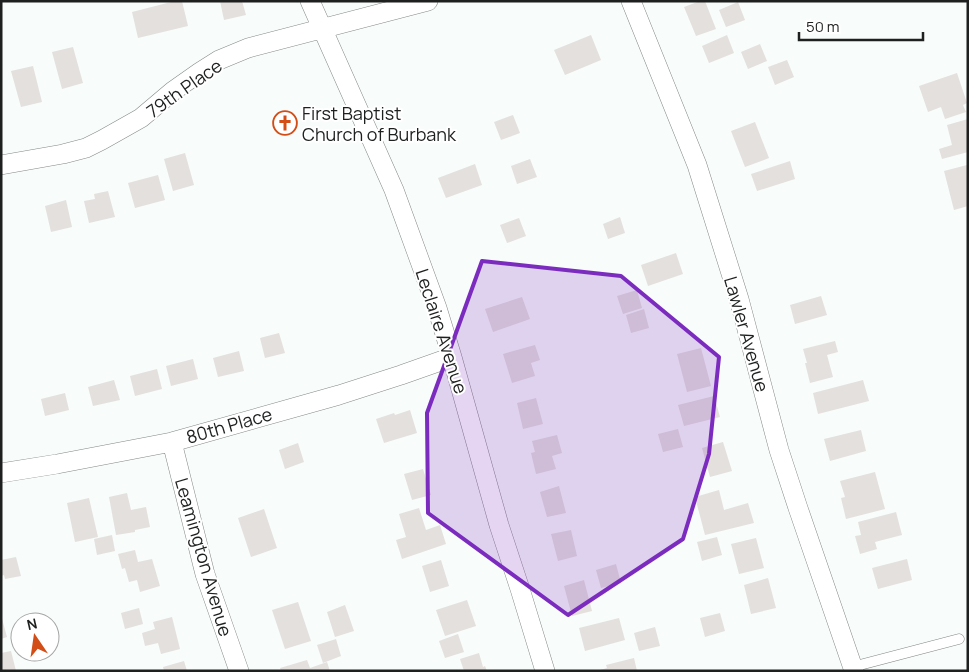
<svg xmlns="http://www.w3.org/2000/svg" width="969" height="672" font-family="Manrope,sans-serif">
	<style>
		.building { fill: #e4e0de }
		.lines { fill: none; stroke-linecap: round; stroke-linejoin: round }
		.lane-casing { stroke: #848987; stroke-width: 11 }
		.street-casing { stroke: #848987; stroke-width: 20 }
		.lane { stroke: #fff; stroke-width: 10 }
		.street { stroke: #fff; stroke-width: 19 }
		.marked { fill: #7b2cbf; fill-opacity: 0.2; stroke: #7b2cbf; stroke-width: 4; stroke-linejoin: round }
		.labels { text-anchor: middle; dominant-baseline: central; stroke-width: 4; stroke-linejoin: round; paint-order: stroke }
		.street-label { font-size: 18px; fill: #1e1f1f; stroke: #fff }
		.poi-label { font-size: 18px; fill: #1e1f1f; stroke: #fff; text-anchor: start }
	</style>
	<rect width="100%" height="100%" fill="#f8fcfb"/>
	<path class="building" d="M 175,1 L 182,1 L 188,26 L 138,38 L 132,12 Z
		M 220,1 L 242,1 L 246,15 L 224,20 Z
		M 700,1 L 705,1 L 716,29 L 696,36 L 684,7 Z
		M 738,2 L 745,20 L 726,27 L 719,10 Z
		M 591,35 L 601,60 L 565,75 L 554,50 Z
		M 727,35 L 734,53 L 709,63 L 702,46 Z
		M 760,44 L 767,61 L 748,69 L 741,52 Z
		M 73,47 L 83,83 L 62,89 L 52,52 Z
		M 787,60 L 794,77 L 775,85 L 768,67 Z
		M 33,66 L 42,102 L 21,107 L 11,71 Z
		M 957,73 L 967,103 L 963,105 L 966,112 L 945,119 L 941,107 L 928,112 L 919,86 Z
		M 513,115 L 520,133 L 501,140 L 494,122 Z
		M 968,119 L 968,152 L 942,159 L 939,149 L 952,145 L 947,125 Z
		M 755,122 L 769,158 L 745,167 L 731,131 Z
		M 185,153 L 194,185 L 173,191 L 164,159 Z
		M 530,159 L 537,177 L 517,184 L 511,166 Z
		M 790,161 L 795,179 L 757,191 L 751,174 Z
		M 475,164 L 482,185 L 446,198 L 438,178 Z
		M 967,165 L 968,169 L 968,206 L 954,210 L 944,171 Z
		M 158,175 L 165,200 L 135,208 L 128,183 Z
		M 108,191 L 115,217 L 89,223 L 84,201 L 95,199 L 94,194 Z
		M 66,200 L 72,227 L 51,232 L 45,206 Z
		M 620,217 L 625,233 L 608,239 L 603,224 Z
		M 519,218 L 526,236 L 507,243 L 500,225 Z
		M 676,253 L 683,274 L 648,286 L 641,265 Z
		M 637,290 L 642,308 L 623,314 L 617,296 Z
		M 821,296 L 827,315 L 795,324 L 790,305 Z
		M 522,297 L 530,319 L 493,332 L 485,309 Z
		M 644,309 L 649,328 L 631,333 L 626,315 Z
		M 279,333 L 285,353 L 265,358 L 260,338 Z
		M 835,341 L 838,352 L 827,355 L 833,377 L 810,383 L 805,363 L 807,363 L 803,349 Z
		M 535,345 L 540,360 L 531,363 L 535,376 L 512,383 L 503,354 Z
		M 701,348 L 711,386 L 687,392 L 677,354 Z
		M 239,351 L 244,371 L 218,377 L 213,358 Z
		M 193,359 L 198,379 L 171,386 L 166,366 Z
		M 157,369 L 162,389 L 135,396 L 130,376 Z
		M 114,380 L 120,400 L 93,406 L 88,387 Z
		M 863,380 L 869,401 L 818,414 L 813,393 Z
		M 65,393 L 69,410 L 45,416 L 41,399 Z
		M 714,396 L 720,417 L 684,426 L 678,405 Z
		M 536,398 L 543,424 L 523,429 L 517,403 Z
		M 410,410 L 417,433 L 384,443 L 376,419 L 394,413 L 395,415 Z
		M 678,429 L 683,447 L 663,452 L 658,434 Z
		M 861,430 L 866,451 L 830,461 L 824,439 Z
		M 557,435 L 562,453 L 552,456 L 556,469 L 536,474 L 531,453 L 535,452 L 532,441 Z
		M 723,442 L 732,471 L 710,477 L 702,448 Z
		M 298,443 L 304,462 L 285,469 L 279,450 Z
		M 423,469 L 431,495 L 412,500 L 404,474 Z
		M 875,472 L 885,509 L 846,519 L 841,498 L 845,497 L 840,481 Z
		M 559,486 L 566,513 L 547,517 L 540,492 Z
		M 719,490 L 724,510 L 748,503 L 754,523 L 705,535 L 695,497 Z
		M 127,493 L 131,510 L 146,507 L 150,527 L 135,530 L 135,532 L 116,535 L 109,497 Z
		M 89,498 L 98,537 L 75,542 L 67,503 Z
		M 419,508 L 426,530 L 440,525 L 446,544 L 402,559 L 396,540 L 406,537 L 399,514 Z
		M 264,509 L 277,548 L 251,557 L 238,518 Z
		M 896,512 L 902,535 L 875,542 L 877,549 L 860,554 L 855,536 L 861,535 L 858,522 Z
		M 571,530 L 577,556 L 558,561 L 551,534 Z
		M 112,535 L 115,551 L 97,555 L 94,539 Z
		M 717,537 L 722,555 L 702,561 L 697,542 Z
		M 756,538 L 764,568 L 739,574 L 731,544 Z
		M 135,550 L 138,562 L 152,559 L 160,586 L 140,592 L 137,580 L 129,582 L 125,568 L 122,569 L 118,554 Z
		M 16,557 L 21,576 L 5,579 L 4,575 L 1,576 L 1,560 Z
		M 907,559 L 912,580 L 878,589 L 872,568 Z
		M 441,560 L 449,586 L 430,592 L 422,566 Z
		M 616,564 L 621,583 L 601,588 L 596,570 Z
		M 768,578 L 776,608 L 751,614 L 744,585 Z
		M 584,580 L 592,611 L 572,616 L 564,586 Z
		M 467,600 L 476,626 L 445,636 L 436,610 Z
		M 298,602 L 311,641 L 285,649 L 272,610 Z
		M 345,605 L 354,631 L 335,637 L 327,612 Z
		M 139,608 L 143,624 L 125,629 L 121,613 Z
		M 720,613 L 725,631 L 705,637 L 700,618 Z
		M 1,615 L 7,637 L 1,639 Z
		M 172,617 L 180,649 L 161,654 L 158,643 L 145,646 L 142,633 L 155,629 L 153,622 Z
		M 619,618 L 625,640 L 585,651 L 579,628 Z
		M 655,627 L 660,646 L 639,651 L 634,633 Z
		M 458,634 L 464,652 L 445,658 L 439,641 Z
		M 336,639 L 341,656 L 323,663 L 317,645 Z
		M 11,651 L 16,671 L 1,671 L 1,653 Z
		M 479,653 L 483,667 L 485,666 L 487,671 L 464,671 L 460,659 Z
		M 634,658 L 637,671 L 597,671 L 607,668 L 606,665 Z
		M 307,660 L 310,668 L 327,662 L 330,671 L 281,671 L 280,668 Z
		M 184,661 L 187,671 L 164,671 L 163,667 Z"/>
	<g class="lines">
		<g class="lane-casing">
			<path id="lane" d="M 852,667 L 959,639"/>
		</g>
		<g class="street-casing">
			<path id="street" d="M 310,1 L 394,190 L 437,308 L 452,357 L 499,525 L 520,589 L 545,671
				M 631,1 L 697,165 L 739,299 L 779,450 L 798,508 L 854,671
				M 1,165 L 63,154 L 86,148 L 102,140 L 141,118 L 173,91 L 200,72 L 219,60 L 248,48 L 428,1
				M 172,442 L 205,574 L 239,671
				M 1,473 L 57,464 L 172,442 L 339,395 L 401,375 L 452,357"/>
		</g>
		<use href="#lane" class="lane"/>
		<use href="#street" class="street"/>
	</g>
	<path class="marked" d="M 482,261 L 621,276 L 719,357 L 709,454 L 683,539 L 568,615 L 428,513 L 427,413 Z"/>
	<defs>
		<g id="church-ring" transform="scale(1.25)"><circle r="9.5" fill="#fff" stroke="#d34d16" stroke-width="1.5"/><path d="M-1.2-6h2.4v3.5h3.3v2.4h-3.3V6h-2.4V-.1h-3.3v-2.4h3.3Z" fill="#d34d16"/></g>
	</defs>
	<g fill-rule="evenodd">
		<use href="#church-ring" x="285" y="123"/>
	</g>
	<g class="labels">
		<g class="street-label">
			<text transform="translate(184 88) rotate(-35)">79th Place</text>
			<text transform="translate(442 331) rotate(72)">Leclaire Avenue</text>
			<text transform="translate(747 334) rotate(74)">Lawler Avenue</text>
			<text transform="translate(229 425) rotate(-16)">80th Place</text>
			<text transform="translate(204 557) rotate(74)">Leamington Avenue</text>
		</g>
		<g class="poi-label">
			<text x="302" y="113">First Baptist<tspan x="302" dy="21">Church of Burbank</tspan></text>
		</g>
	</g>
	<rect width="969" height="672" fill="none" stroke="#1e1f1f" stroke-width="5"/>
	<g transform="translate(35 637) rotate(347)"><circle r="24" fill="#ffffff" stroke="#a5a5a5"/>
	<path d="M0-4L9 19L0 12L-9 19Z" fill="#d34d16"/>
	<text y="-8" font-size="14" font-weight="bold" text-anchor="middle" fill="#1e1f1f">N</text>
	</g>
	<path d="M799 32v8h124v-8" fill="none" stroke="#1e1f1f" stroke-width="2.5"/>
	<text x="806" y="32" font-size="15" fill="#1e1f1f" stroke="#ffffff" stroke-width="4" paint-order="stroke">50 m</text>
</svg>
